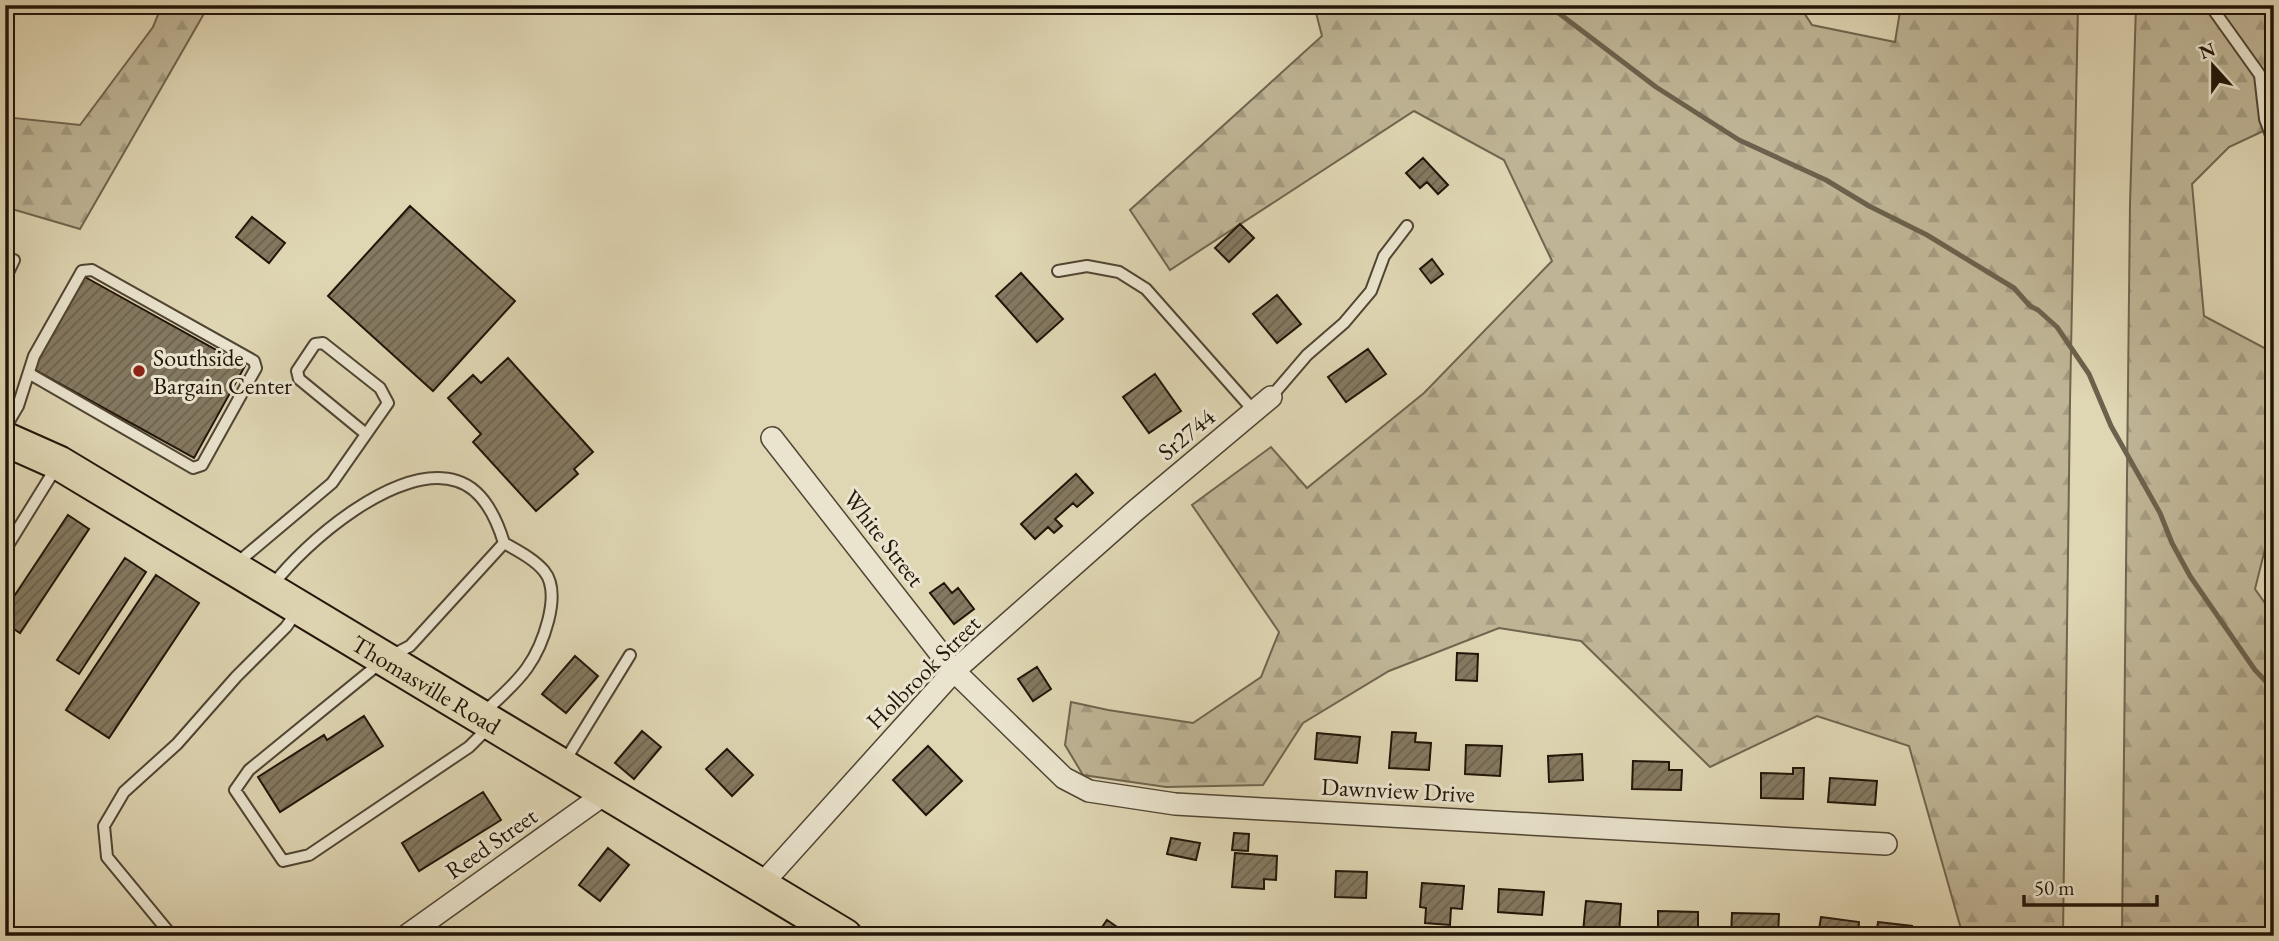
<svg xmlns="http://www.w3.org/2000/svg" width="2279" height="941" font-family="'EB Garamond',serif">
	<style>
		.forest { fill: url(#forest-firs); stroke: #70654f; stroke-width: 2 }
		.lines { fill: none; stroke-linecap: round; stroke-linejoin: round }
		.stream { stroke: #6c614c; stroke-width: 5 }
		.building { fill: url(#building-hatch); stroke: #211508; stroke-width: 2 }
		.service-casing { stroke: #504533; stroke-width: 14 }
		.minor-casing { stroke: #504533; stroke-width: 24 }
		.primary-casing { stroke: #211508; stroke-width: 37 }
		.service { stroke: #eae4ce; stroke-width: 10 }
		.minor { stroke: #eae4ce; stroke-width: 21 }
		.primary { stroke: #dfd6b3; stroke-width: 33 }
		.poi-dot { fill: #8f2418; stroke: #eae4ce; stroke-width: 2.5 }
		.labels { text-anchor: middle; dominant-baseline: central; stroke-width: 6; stroke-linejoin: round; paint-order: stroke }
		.poi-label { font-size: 24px; fill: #211508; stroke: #eae4ce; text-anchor: start }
		.street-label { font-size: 24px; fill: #211508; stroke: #eae4ce }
	</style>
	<defs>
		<pattern id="forest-firs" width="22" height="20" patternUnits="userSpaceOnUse" patternTransform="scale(1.75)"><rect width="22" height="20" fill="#bfb596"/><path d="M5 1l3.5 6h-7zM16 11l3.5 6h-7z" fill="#a49b80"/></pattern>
		<pattern id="building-hatch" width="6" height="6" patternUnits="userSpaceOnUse" patternTransform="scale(1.75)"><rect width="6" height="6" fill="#847961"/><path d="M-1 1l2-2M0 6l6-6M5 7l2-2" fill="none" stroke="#6c624e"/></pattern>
	</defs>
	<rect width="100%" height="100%" fill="#dfd6b3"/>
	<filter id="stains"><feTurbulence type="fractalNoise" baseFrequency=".00286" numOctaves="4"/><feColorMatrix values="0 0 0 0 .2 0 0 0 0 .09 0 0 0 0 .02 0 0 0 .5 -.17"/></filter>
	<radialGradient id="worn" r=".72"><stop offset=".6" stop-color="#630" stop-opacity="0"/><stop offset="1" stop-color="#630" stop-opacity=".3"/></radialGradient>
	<path class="forest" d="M 162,5 L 209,5 L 80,229 L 5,207 L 5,117 L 80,125 L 153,27 Z
		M 1314,5 L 1799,5 L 1812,25 L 1895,42 L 1901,5 L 2078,5 L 2070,401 L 2063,936 L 1963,936 L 1909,746 L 1817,716 L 1710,767 L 1581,641 L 1499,628 L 1389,671 L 1303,723 L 1263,785 L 1166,787 L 1083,775 L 1065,745 L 1071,702 L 1108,710 L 1193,723 L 1261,677 L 1279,632 L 1192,505 L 1271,447 L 1307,488 L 1424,393 L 1552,261 L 1504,160 L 1414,111 L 1170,270 L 1130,210 L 1322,36 Z
		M 2136,5 L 2274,5 L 2274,126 L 2229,147 L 2192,184 L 2204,316 L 2274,353 L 2274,527 L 2270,529 L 2255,589 L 2274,616 L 2274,936 L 2122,936 L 2130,204 Z"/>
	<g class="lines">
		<path class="stream" d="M 1548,5 L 1656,87 L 1739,140 L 1826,180 L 1869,206 L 1927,235 L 2014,288 L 2030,306 L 2038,310 L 2057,327 L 2089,374 L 2111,426 L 2160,513 L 2172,543 L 2190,576 L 2255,670 L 2274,690"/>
	</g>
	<path class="building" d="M 1423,158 L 1448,185 L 1438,194 L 1427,182 L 1420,188 L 1406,173 Z
		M 410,206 L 515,301 L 433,391 L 328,296 Z
		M 252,217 L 285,243 L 269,263 L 236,237 Z
		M 1240,224 L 1254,238 L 1229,262 L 1215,248 Z
		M 1432,259 L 1443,274 L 1431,283 L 1420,269 Z
		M 1021,273 L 1063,319 L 1037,342 L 996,296 Z
		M 85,277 L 245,366 L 194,458 L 33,369 Z
		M 1277,295 L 1301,324 L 1277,343 L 1253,314 Z
		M 1368,349 L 1386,374 L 1346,402 L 1328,377 Z
		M 508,358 L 593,452 L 574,469 L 578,474 L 536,511 L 473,442 L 481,434 L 448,398 L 473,375 L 481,383 Z
		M 1155,374 L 1181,411 L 1149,433 L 1123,397 Z
		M 1076,474 L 1093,493 L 1077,507 L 1073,503 L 1055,519 L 1062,526 L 1054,533 L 1048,527 L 1035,539 L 1021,524 Z
		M 68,515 L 89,529 L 20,633 L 5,623 L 5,610 Z
		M 125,558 L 146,572 L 79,674 L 57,660 Z
		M 156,575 L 199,603 L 109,738 L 66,710 Z
		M 944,583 L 952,593 L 958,588 L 974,609 L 954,624 L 930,593 Z
		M 1457,653 L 1478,654 L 1477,681 L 1456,680 Z
		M 575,656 L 598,676 L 566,713 L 542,694 Z
		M 1037,667 L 1051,689 L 1033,701 L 1018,679 Z
		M 364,716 L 383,746 L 280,812 L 258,777 L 324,735 L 327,740 Z
		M 642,731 L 661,747 L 634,779 L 615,763 Z
		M 1392,732 L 1416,733 L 1415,742 L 1431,743 L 1429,770 L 1389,768 Z
		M 1317,733 L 1360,737 L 1357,763 L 1315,759 Z
		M 1466,745 L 1502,746 L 1500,776 L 1465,774 Z
		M 928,746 L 962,781 L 926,815 L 893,780 Z
		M 727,749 L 753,775 L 732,796 L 706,769 Z
		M 1582,754 L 1583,780 L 1549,782 L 1548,756 Z
		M 1633,761 L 1669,762 L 1669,770 L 1682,770 L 1681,790 L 1632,789 Z
		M 1793,768 L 1804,768 L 1803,799 L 1761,798 L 1761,773 L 1793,774 Z
		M 1830,778 L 1877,781 L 1875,805 L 1828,802 Z
		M 483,792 L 501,820 L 419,871 L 402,843 Z
		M 1234,833 L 1249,834 L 1248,851 L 1232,850 Z
		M 1171,838 L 1200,843 L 1196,860 L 1167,854 Z
		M 608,848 L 629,865 L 600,901 L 579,885 Z
		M 1235,853 L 1277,856 L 1276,880 L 1264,879 L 1264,889 L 1232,887 Z
		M 1336,871 L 1367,872 L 1366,898 L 1335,897 Z
		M 1422,883 L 1464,886 L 1462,909 L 1451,908 L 1450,925 L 1425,923 L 1426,908 L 1420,907 Z
		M 1499,889 L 1544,892 L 1542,915 L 1498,912 Z
		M 1586,901 L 1621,904 L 1619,935 L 1583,932 Z
		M 1658,911 L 1698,912 L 1698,936 L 1658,936 Z
		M 1732,913 L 1779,914 L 1778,936 L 1731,936 Z
		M 1821,917 L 1859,922 L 1858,936 L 1818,936 Z
		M 1107,920 L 1123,931 L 1120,936 L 1096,936 Z
		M 1878,922 L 1912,926 L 1911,936 L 1876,936 Z"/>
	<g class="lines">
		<g class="service-casing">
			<path id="service" d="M 2210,5 L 2260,75 L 2265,119 L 2274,143
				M 1058,271 L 1087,266 L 1119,272 L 1146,289 L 1254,411
				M 5,279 L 14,260
				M 1271,397 L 1307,355 L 1344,323 L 1371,291 L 1384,256 L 1407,226
				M 5,428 L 18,406 L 34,356 L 82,271 L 92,270 L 254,361 L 256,368 L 202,465 L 193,468 L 30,374
				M 5,550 L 57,466
				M 237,563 L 332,483 L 388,403 L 380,388 L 323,343 L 315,344 L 297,371 L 299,379 L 366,434
				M 272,586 C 305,542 398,462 457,481 C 483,489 497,520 504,543 L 410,646 L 385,659 L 249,770 L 235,790 L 283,861 L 309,855 L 469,747 L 490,726
				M 482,714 C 497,700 515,685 527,668 C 542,647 563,594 544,571 C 534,559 518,551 504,543
				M 563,764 L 630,655
				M 172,936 L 107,857 L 104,826 L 124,792 L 177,744 L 236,677 L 286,627 L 298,610"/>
		</g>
		<g class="minor-casing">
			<path id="minor" d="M 772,438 L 954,671 L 1064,778 L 1089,791 L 1175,804 L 1886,844
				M 762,884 L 954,671 L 1135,511 L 1271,397
				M 406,936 L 606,793"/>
		</g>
		<g class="primary-casing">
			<g id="primary">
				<path id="s1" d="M 5,439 L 59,463 L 845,936"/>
			</g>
		</g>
		<use href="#service" class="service"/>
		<use href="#minor" class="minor"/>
		<use href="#primary" class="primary"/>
	</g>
	<circle class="poi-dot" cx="139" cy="371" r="7"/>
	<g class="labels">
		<g class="poi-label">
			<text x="153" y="357">Southside<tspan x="153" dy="28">Bargain Center</tspan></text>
		</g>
		<g class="street-label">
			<text transform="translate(1186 434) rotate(-40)">Sr2744</text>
			<text transform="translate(884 538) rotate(52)">White Street</text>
			<text transform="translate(923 672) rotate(-45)">Holbrook Street</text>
			<text stroke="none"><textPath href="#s1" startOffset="488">Thomasville Road</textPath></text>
			<text transform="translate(1398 790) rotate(3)">Dawnview Drive</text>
			<text transform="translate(491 843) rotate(-35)">Reed Street</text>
		</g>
	</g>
	<rect width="2279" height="941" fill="none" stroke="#dfd6b3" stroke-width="28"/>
	<rect x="7" y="7" width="2265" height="927" fill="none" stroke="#211508" stroke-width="3.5"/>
	<rect x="14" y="14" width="2251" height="913" fill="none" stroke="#211508" stroke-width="2"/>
	<g transform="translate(2213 66) rotate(339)" stroke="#eae4ce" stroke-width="5" paint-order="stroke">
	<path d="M0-5L12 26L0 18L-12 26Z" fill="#211508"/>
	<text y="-10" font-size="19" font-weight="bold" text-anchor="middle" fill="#211508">N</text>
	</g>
	<path d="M2024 895v10h133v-10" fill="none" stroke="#211508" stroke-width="3.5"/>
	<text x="2034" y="895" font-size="21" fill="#211508" stroke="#eae4ce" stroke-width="5" paint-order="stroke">50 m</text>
	<rect width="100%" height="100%" filter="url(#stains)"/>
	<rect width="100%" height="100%" fill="url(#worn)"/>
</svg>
